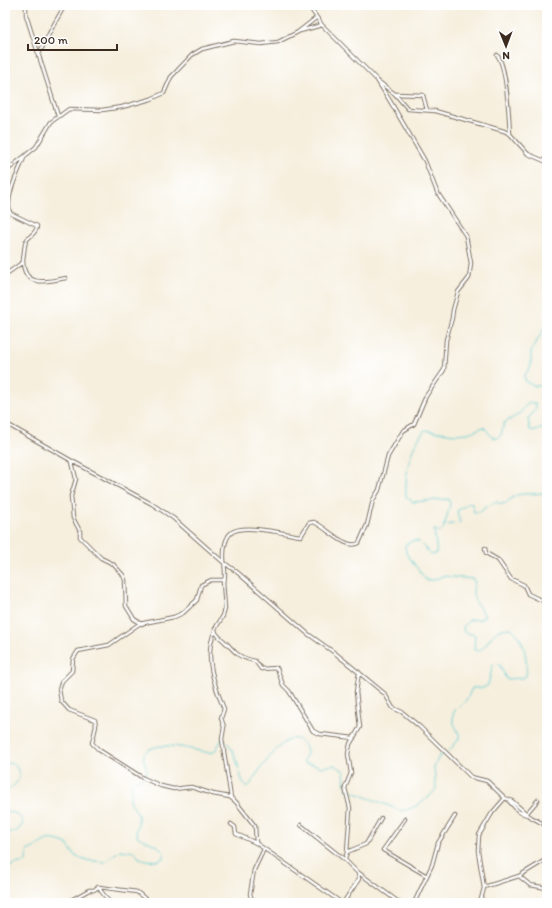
<svg xmlns="http://www.w3.org/2000/svg" width="552" height="908" font-family="Itim,sans-serif">
	<style>
		.lines { fill: none; stroke-linecap: round; stroke-linejoin: round }
		.stream { stroke: #5ccad0; stroke-width: 1 }
		.street-casing { stroke: #7c6f61; stroke-width: 4.5 }
		.street { stroke: #fff; stroke-width: 2.5 }
	</style>
	<rect width="100%" height="100%" fill="#fff"/>
	<filter id="ink" filterUnits="userSpaceOnUse"><feTurbulence type="fractalNoise" baseFrequency=".025" numOctaves="2"/><feDisplacementMap in="SourceGraphic" scale="8" xChannelSelector="R" yChannelSelector="G"/><feConvolveMatrix kernelMatrix="1 2 1 2 8 2 1 2 1" color-interpolation-filters="sRGB"/></filter>
	<filter id="wash" filterUnits="userSpaceOnUse"><feTurbulence type="fractalNoise" baseFrequency=".012" numOctaves="4" result="noise"/><feDisplacementMap in="SourceGraphic" scale="16" xChannelSelector="R" yChannelSelector="G"/><feGaussianBlur stdDeviation="0.9" result="paint"/><feColorMatrix in="noise" values="0 0 0 0 0 0 0 0 0 0 0 0 0 0 0 0 0 1.4 0 .05"/><feComposite in="paint" operator="in"/></filter>
	<g filter="url(#wash)">
		<rect width="100%" height="100%" fill="#f6efde"/>
		<g class="lines">
			<path class="stream" d="M 547,323 L 531,352 L 531,366 L 524,376 L 526,382 L 535,386 L 547,385
				M 444,525 L 460,523 L 457,511 L 469,503 L 472,504 L 474,512 L 480,512 L 487,506 L 496,502 C 508,508 507,498 518,495 C 528,492 538,496 547,491
				M 448,752 L 459,739 C 460,731 455,728 453,721 C 451,709 460,707 466,700 C 469,696 470,692 472,688 L 483,688 L 488,685 L 493,664 L 500,665 L 506,679 L 522,678 L 526,676 C 528,659 524,638 511,628 C 489,629 493,641 479,651 L 474,650 L 475,635 L 464,632 L 463,627 L 469,620 L 481,619 L 484,617 L 484,614 C 475,601 470,597 475,582 L 473,579 L 443,576 L 433,580 L 426,580 L 406,553 L 405,545 L 411,541 L 418,541 L 432,555 L 437,553 L 434,530 L 441,532 L 443,530 L 450,505 L 449,499 L 413,502 L 406,497 C 405,473 409,448 425,430 L 455,434 L 468,433 L 484,427 L 493,438 L 497,438 L 501,435 L 504,423 L 519,414 L 528,403 L 535,403 L 536,408 L 528,419 L 530,430 L 536,431 L 547,426
				M 5,764 L 13,763 C 25,776 18,785 5,791
				M 346,789 L 402,811 C 416,808 426,801 436,789 L 434,768 L 439,756 L 445,754
				M 5,811 C 13,812 20,814 23,822 L 21,827 L 15,832 L 5,832
				M 5,870 L 15,864 L 26,862 L 27,851 C 47,843 43,834 67,844 L 75,856 L 84,860 L 105,862 L 120,850 L 135,852 L 139,858 L 146,860 L 157,861 L 164,858 L 164,853 L 158,846 L 138,837 L 136,831 L 138,824 L 138,815 L 130,800 L 132,783 L 147,774 C 148,767 142,761 144,754 C 156,738 193,750 210,753 L 215,751 L 222,739 C 241,750 237,781 247,787 C 253,783 254,777 258,772 C 266,762 278,744 291,739 C 299,736 310,748 306,756 C 305,758 304,759 303,761 L 304,763 L 316,765 L 322,767 L 334,765 L 344,771 L 345,785"/>
		</g>
	</g>
	<g filter="url(#ink)">
		<g class="lines">
			<g class="street-casing">
				<path id="street" d="M 26,5 L 26,15 L 58,116
					M 308,5 L 322,25 L 377,80 L 390,101 L 425,161 L 437,192 L 466,236 L 471,263 L 469,278 L 458,292 L 453,310 L 452,318 L 446,340 L 444,370 L 426,396 L 414,424 L 403,431 L 388,456 L 379,490 L 373,500 L 367,525 L 359,543 C 347,551 326,527 314,522 L 309,523 L 301,536 C 287,534 242,523 231,533 C 226,537 224,547 224,553 C 223,560 227,576 224,580 L 211,580 L 201,585 L 197,600 L 183,613 L 174,617 L 139,624 L 109,645 L 78,651 L 73,659 L 72,671 L 62,681 L 59,689 L 61,701 L 69,710 L 95,720 L 96,726 L 92,743 L 99,750 L 143,778 L 161,786 L 174,789 L 191,787 L 213,794 L 230,797 L 236,802 L 255,826 L 256,843 L 342,903
					M 300,31 L 322,25
					M 497,55 C 507,65 509,118 510,134
					M 38,56 L 53,26 L 65,5
					M 379,82 L 395,94 L 408,109 L 435,111 L 504,131 L 510,134 L 528,154 L 547,162
					M 396,94 L 423,95 L 427,110
					M 24,158 C 18,173 5,196 10,213 L 37,226 C 37,233 29,236 26,241 C 24,247 24,254 23,260 C 23,288 47,282 66,278
					M 5,172 L 36,147 L 51,122 L 69,109 L 102,110 L 122,107 L 151,99 L 164,93 L 171,77 L 192,55 L 202,49 L 234,41 L 261,44 L 278,42 L 298,32 L 316,18
					M 5,275 L 23,262
					M 5,423 L 72,461 L 152,504 L 173,518 L 223,562 L 237,572 L 308,634 L 335,653 L 385,694 L 393,708 L 402,712 L 420,727 L 471,777 L 487,781 L 505,798 L 512,801 L 529,816 L 547,826
					M 72,462 L 76,479 L 71,496 L 73,518 L 80,531 L 80,537 L 101,558 L 113,564 L 123,575 L 125,580 L 126,606 L 134,619 L 142,624
					M 485,548 L 486,553 L 498,560 L 511,579 L 524,585 L 528,594 L 547,603
					M 223,581 L 225,609 L 223,616 L 215,629 C 215,635 220,637 224,641 C 238,654 235,656 255,661 L 261,669 L 277,668 L 283,685 L 289,691 L 313,731 L 320,734 L 354,738
					M 215,631 C 203,655 215,687 224,709 L 221,718 L 224,727 L 222,739 L 231,798
					M 507,799 L 519,812 L 527,815
					M 526,814 L 538,800
					M 405,819 L 383,850 L 427,876
					M 231,824 L 235,827 L 236,834 L 256,843
					M 301,825 L 345,860 L 358,873 L 359,879 L 343,903
					M 347,852 L 350,808 L 345,788 L 351,773 L 348,754 L 350,744 L 360,727 L 356,692 L 359,672
					M 345,859 L 347,852 L 366,844 L 381,818
					M 359,873 L 400,903
					M 519,876 L 530,885 L 547,888
					M 99,887 L 137,892 L 150,903
					M 484,887 L 519,876 L 547,859
					M 66,903 L 89,890 L 94,890 L 98,887 L 110,903
					M 253,903 L 250,894 L 254,870 L 264,849
					M 414,903 L 432,865 L 438,843 L 455,816
					M 480,903 L 484,888 L 478,851 L 479,835 L 492,813 L 505,798"/>
			</g>
			<use href="#street" class="street"/>
		</g>
	</g>
	<rect width="552" height="908" fill="none" stroke="#fff" stroke-width="20"/>
	<g transform="translate(506 46) rotate(179)" stroke="#ffffff" stroke-width="3" paint-order="stroke">
	<path d="M0-3L7 15L0 10L-7 15Z" fill="#3b2a1e"/>
	<text y="-6" font-size="11" font-weight="bold" text-anchor="middle" fill="#3b2a1e">N</text>
	</g>
	<path d="M28 44v6h89v-6" fill="none" stroke="#3b2a1e" stroke-width="2"/>
	<text x="34" y="44" font-size="12" fill="#3b2a1e" stroke="#ffffff" stroke-width="3" paint-order="stroke">200 m</text>
</svg>
